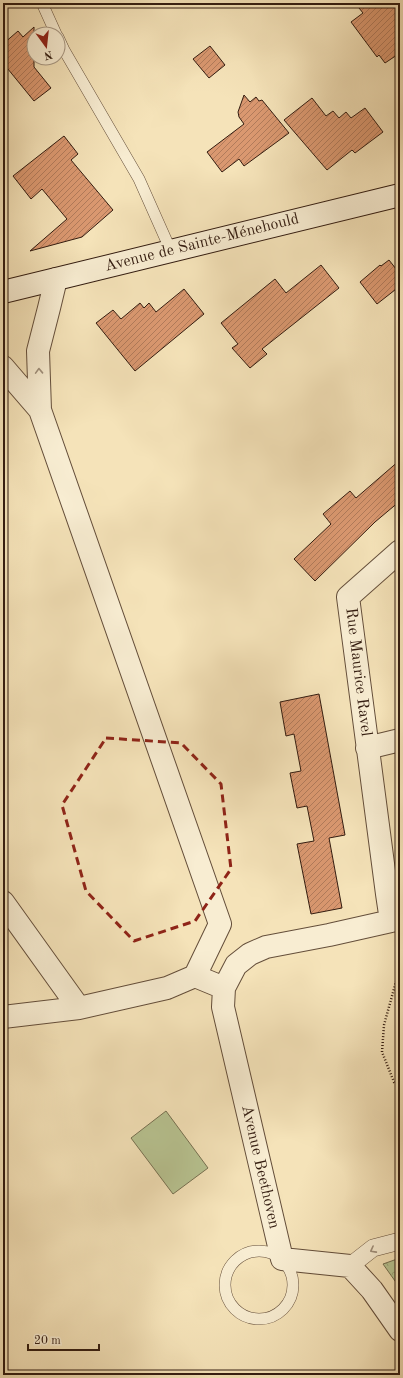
<svg xmlns="http://www.w3.org/2000/svg" width="403" height="1378" font-family="'Old Standard TT',serif">
	<style>
		.forest { fill: url(#forest-crowns); stroke: #767051 }
		.garden { fill: #b8c492; stroke: #767051 }
		.building { fill: url(#building-hatch); stroke: #331c10 }
		.lines { fill: none; stroke-linecap: round; stroke-linejoin: round }
		.service-casing { stroke: #644e3a; stroke-width: 12 }
		.pedestrian-casing { stroke: #644e3a; stroke-width: 18 }
		.minor-casing { stroke: #644e3a; stroke-width: 24 }
		.secondary-casing { stroke: #331c10; stroke-width: 24 }
		.path { stroke: #331c10; stroke-width: 2.5; stroke-dasharray: 1 2; stroke-linecap: butt }
		.service { stroke: #f8edd2; stroke-width: 11 }
		.pedestrian { stroke: #f8edd2; stroke-width: 17 }
		.minor { stroke: #f8edd2; stroke-width: 22 }
		.secondary { stroke: #f8edd2; stroke-width: 22 }
		.oneway { stroke: #9f8f7b }
		.marked { fill: none; stroke: #8f2418; stroke-width: 3; stroke-dasharray: 8 5; stroke-linejoin: round }
		.labels { text-anchor: middle; dominant-baseline: central; stroke-width: 3; stroke-linejoin: round; paint-order: stroke }
		.street-label { font-size: 16px; fill: #331c10; stroke: #f8edd2 }
	</style>
	<defs>
		<pattern id="forest-crowns" width="20" height="18" patternUnits="userSpaceOnUse"><rect width="20" height="18" fill="#b8c492"/><path d="M2 6a3 3 0 1 1 6 0M12 15a3 3 0 1 1 6 0" fill="none" stroke="#9fa87d"/></pattern>
		<pattern id="building-hatch" width="6" height="6" patternUnits="userSpaceOnUse"><rect width="6" height="6" fill="#da9870"/><path d="M-1 1l2-2M0 6l6-6M5 7l2-2" fill="none" stroke="#b17b5b"/></pattern>
	</defs>
	<rect width="100%" height="100%" fill="#f5e3b9"/>
	<filter id="stains"><feTurbulence type="fractalNoise" baseFrequency=".005" numOctaves="4"/><feColorMatrix values="0 0 0 0 .2 0 0 0 0 .09 0 0 0 0 .02 0 0 0 .5 -.17"/></filter>
	<radialGradient id="worn" r=".72"><stop offset=".6" stop-color="#630" stop-opacity="0"/><stop offset="1" stop-color="#630" stop-opacity=".3"/></radialGradient>
	<path class="forest" d="M 400,1258 L 400,1288 L 383,1264 Z"/>
	<path class="garden" d="M 166,1111 L 208,1168 L 173,1194 L 131,1138 Z"/>
	<path class="building" d="M 355,3 L 400,3 L 400,53 L 385,63 L 379,55 L 377,57 L 351,22 L 363,13 Z
		M 34,27 L 34,67 L 51,88 L 34,101 L 3,63 L 3,44 L 18,31 L 23,37 Z
		M 210,46 L 225,65 L 209,78 L 193,59 Z
		M 244,95 L 250,102 L 256,97 L 259,101 L 262,100 L 289,133 L 244,166 L 239,159 L 222,172 L 207,152 L 244,124 L 239,117 L 238,112 Z
		M 312,98 L 326,116 L 333,111 L 339,118 L 346,112 L 351,118 L 365,108 L 383,132 L 355,153 L 352,150 L 327,170 L 284,120 Z
		M 64,136 L 78,154 L 71,160 L 113,210 L 82,237 L 30,251 L 67,219 L 42,189 L 31,199 L 13,176 Z
		M 389,260 L 400,274 L 400,286 L 377,304 L 360,282 L 380,265 L 381,266 Z
		M 321,265 L 339,288 L 262,349 L 267,354 L 250,368 L 232,348 L 238,344 L 221,323 L 275,279 L 286,293 Z
		M 184,289 L 204,314 L 135,371 L 96,323 L 113,310 L 121,319 L 140,303 L 144,308 L 149,303 L 156,312 Z
		M 400,460 L 400,501 L 375,522 L 315,581 L 294,559 L 331,524 L 323,514 L 350,491 L 356,498 Z
		M 319,694 L 345,835 L 329,838 L 342,908 L 311,914 L 297,844 L 314,841 L 307,806 L 297,808 L 290,773 L 301,771 L 294,734 L 286,736 L 280,702 Z"/>
	<g class="lines">
		<g class="service-casing">
			<path id="service" d="M 42,3 L 56,34
				M 58,37 L 64,50 L 139,179 L 171,251
				M225 1285a34 34 0 1 1 68 0a34 34 0 1 1-68 0Z"/>
		</g>
		<g class="pedestrian-casing">
			<path id="pedestrian" d="M 350,1266 L 373,1248 L 400,1241"/>
		</g>
		<g class="minor-casing">
			<path id="minor" d="M 56,279 L 49,308 L 38,351 L 40,410 L 220,924 L 195,976 L 224,988
				M 3,367 L 40,410
				M 367,748 L 400,740
				M 3,902 L 79,1008
				M 400,919 L 329,935 L 266,947 L 250,954 L 236,965 L 224,988 L 223,1007 L 282,1259 L 350,1266 L 372,1290 L 400,1330
				M 391,921 L 387,894 L 348,597 L 400,551
				M 3,1017 L 79,1008 L 167,988 L 195,976"/>
		</g>
		<g class="secondary-casing">
			<path id="secondary" d="M 3,292 L 400,195"/>
		</g>
		<path class="path" d="M 400,977 L 397,978 L 384,1025 L 382,1052 L 394,1082 L 400,1087"/>
		<use href="#service" class="service"/>
		<use href="#pedestrian" class="pedestrian"/>
		<use href="#minor" class="minor"/>
		<use href="#secondary" class="secondary"/>
	</g>
	<defs><path id="oneway-chevron" d="M-2-3.5L2.5 0L-2 3.5" fill="none" stroke-width="1.6" stroke-linecap="round" stroke-linejoin="round"/></defs>
	<g class="oneway">
		<use href="#oneway-chevron" transform="translate(39 371) rotate(-92)"/>
		<use href="#oneway-chevron" transform="translate(373 1250) rotate(152)"/>
	</g>
	<path class="marked" d="M 106,738 L 181,743 L 221,784 L 231,869 L 195,921 L 134,941 L 86,891 L 62,805 Z"/>
	<g class="labels">
		<g class="street-label">
			<text transform="translate(202 243) rotate(-14)">Avenue de Sainte-Ménehould</text>
			<text transform="translate(358 672) rotate(83)">Rue Maurice Ravel</text>
			<text transform="translate(260 1167) rotate(77)">Avenue Beethoven</text>
		</g>
	</g>
	<rect width="403" height="1378" fill="none" stroke="#f5e3b9" stroke-width="16"/>
	<rect x="4" y="4" width="395" height="1370" fill="none" stroke="#331c10" stroke-width="2"/>
	<rect x="8" y="8" width="387" height="1362" fill="none" stroke="#331c10"/>
	<g transform="translate(46 46) rotate(165)"><circle r="19" fill="#f8edd2" stroke="#a99984"/>
	<path d="M0-3L7 15L0 10L-7 15Z" fill="#8f2418"/>
	<text y="-6" font-size="11" font-weight="bold" text-anchor="middle" fill="#331c10">N</text>
	</g>
	<path d="M28 1344v6h71v-6" fill="none" stroke="#331c10" stroke-width="2"/>
	<text x="34" y="1344" font-size="12" fill="#331c10" stroke="#f8edd2" stroke-width="3" paint-order="stroke">20 m</text>
	<rect width="100%" height="100%" filter="url(#stains)"/>
	<rect width="100%" height="100%" fill="url(#worn)"/>
</svg>
